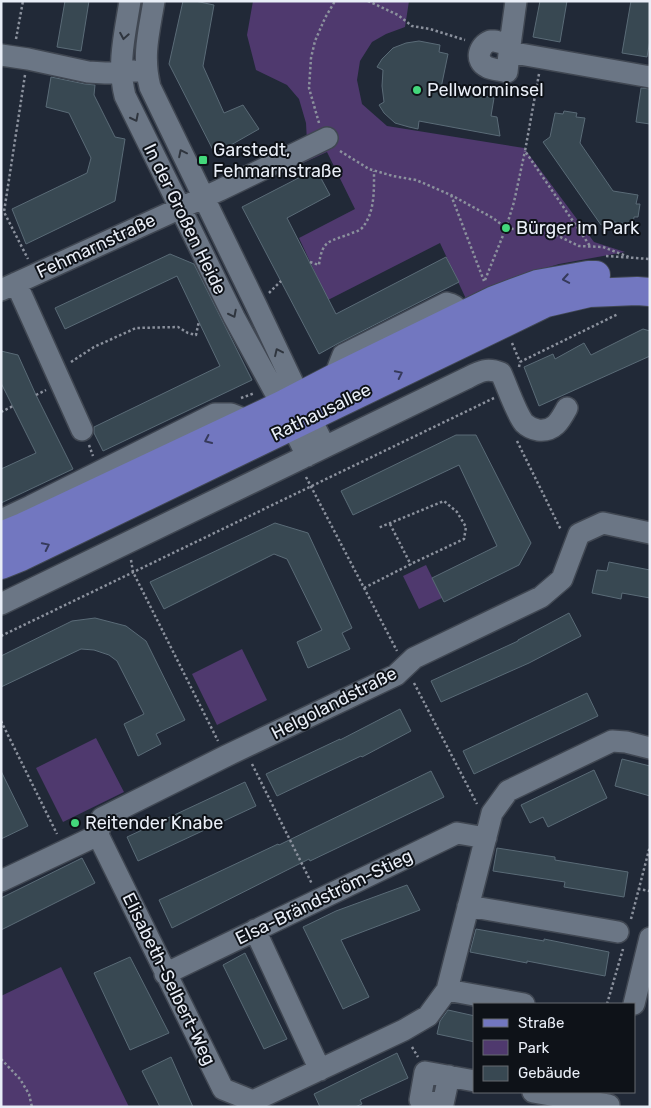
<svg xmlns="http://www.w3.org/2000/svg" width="651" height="1108" font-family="Rubik,sans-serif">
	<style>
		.green { fill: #4f396e }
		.building { fill: #384852; stroke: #5a6b77 }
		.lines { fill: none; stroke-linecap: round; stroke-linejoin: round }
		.minor-casing { stroke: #404752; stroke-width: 24 }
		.major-casing { stroke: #404752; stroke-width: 30 }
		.path { stroke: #8b919d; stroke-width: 2.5; stroke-dasharray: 2.5 2.5; stroke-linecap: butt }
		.minor { stroke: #6b7685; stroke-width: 21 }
		.major { stroke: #7277c0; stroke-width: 28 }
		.oneway { stroke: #2f353e }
		.oneway2 { stroke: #363a5b }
		.poi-dot { fill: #43d77b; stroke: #0e1218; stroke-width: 2 }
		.labels { text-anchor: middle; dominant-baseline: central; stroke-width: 4; stroke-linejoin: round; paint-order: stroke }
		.poi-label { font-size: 18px; fill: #e9eef7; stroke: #0e1218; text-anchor: start }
		.street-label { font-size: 18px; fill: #e9eef7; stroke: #0e1218 }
	</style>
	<rect width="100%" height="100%" fill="#212937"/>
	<path class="green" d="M 253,1 L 409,1 L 405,27 L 386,34 L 372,42 L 360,61 L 357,80 L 362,104 L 387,126 L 524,148 L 594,242 L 625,252 L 559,264 L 529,273 L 467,301 L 440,243 L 328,300 L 299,238 L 355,209 L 327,152 L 303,163 L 307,142 L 306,123 L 299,99 L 287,85 L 256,70 L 247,35 Z
		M 426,565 L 442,598 L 419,609 L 403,576 Z
		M 242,649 L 267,700 L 217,725 L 192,674 Z
		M 96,738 L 124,792 L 63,822 L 36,768 Z
		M 61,967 L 129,1107 L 1,1107 L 1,996 Z"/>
	<path class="building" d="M 65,1 L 89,1 L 81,51 L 57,47 Z
		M 183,1 L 195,1 L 214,5 L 203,66 L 224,113 L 243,105 L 259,129 L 215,154 L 169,64 Z
		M 540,1 L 567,1 L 560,42 L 533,37 Z
		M 631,1 L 650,1 L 650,40 L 647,57 L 622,53 Z
		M 419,41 L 440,45 L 439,52 L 448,54 L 441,88 L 494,98 L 491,116 L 497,117 L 500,136 L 419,121 L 418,129 L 409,127 L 395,123 L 384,113 L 379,105 L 384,102 L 382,86 L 383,70 L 377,67 L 382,59 L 393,48 L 406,43 Z
		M 51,77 L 85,84 L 95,85 L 94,95 L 115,137 L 125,139 L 115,201 L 26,244 L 12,209 L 87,173 L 91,158 L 69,113 L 46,107 Z
		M 641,88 L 650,89 L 650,124 L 636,122 Z
		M 564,111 L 577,113 L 576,117 L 585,118 L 580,143 L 613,191 L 638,195 L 636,204 L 640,204 L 638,217 L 634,217 L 633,225 L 608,221 L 601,225 L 543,142 L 550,137 L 555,113 L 563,114 Z
		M 316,169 L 330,195 L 287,218 L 336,314 L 446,257 L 459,282 L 337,344 L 319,354 L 242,207 Z
		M 170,254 L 194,264 L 252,380 L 103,451 L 94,433 L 94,427 L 220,366 L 177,276 L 65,329 L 55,308 Z
		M 643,329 L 650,331 L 650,356 L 539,406 L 524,367 L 553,354 L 555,359 L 584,343 L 591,355 Z
		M 1,351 L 18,355 L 36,395 L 73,469 L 1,503 L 1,469 L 36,453 L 1,383 Z
		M 456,435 L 476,435 L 531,543 L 519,565 L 444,602 L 432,578 L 497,546 L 459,465 L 353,515 L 341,491 Z
		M 275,523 L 308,533 L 352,628 L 342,633 L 350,649 L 308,668 L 297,642 L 322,630 L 287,559 L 274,554 L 164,609 L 150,582 Z
		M 609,562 L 650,570 L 650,598 L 622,593 L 621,599 L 592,593 L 597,570 L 607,571 Z
		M 569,613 L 581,636 L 529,663 L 441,702 L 431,681 L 518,641 L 518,640 Z
		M 95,618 L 126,626 L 146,641 L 185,720 L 156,734 L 161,744 L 138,756 L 124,724 L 144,714 L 117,661 L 109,655 L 94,650 L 81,649 L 1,687 L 1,656 L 72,621 Z
		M 587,693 L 598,716 L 474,774 L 463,751 Z
		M 400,709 L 411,731 L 362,757 L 361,756 L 277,796 L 266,774 L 340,739 L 340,740 Z
		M 622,759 L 650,766 L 650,796 L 615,786 Z
		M 594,770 L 607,798 L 548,827 L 543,817 L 530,823 L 521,805 Z
		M 1,771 L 28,826 L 1,839 Z
		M 431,771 L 444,797 L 310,861 L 309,859 L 172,928 L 159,900 L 278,844 L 279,845 Z
		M 245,782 L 256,806 L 138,861 L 127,837 Z
		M 497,848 L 555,857 L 555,860 L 628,872 L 624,897 L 564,887 L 565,882 L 493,871 Z
		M 82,858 L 95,883 L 1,930 L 1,898 Z
		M 407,885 L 420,910 L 341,940 L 369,997 L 343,1009 L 303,927 L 336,911 Z
		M 476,929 L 544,941 L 544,939 L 609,952 L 605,976 L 527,961 L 527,963 L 470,952 Z
		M 245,953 L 287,1039 L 264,1049 L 223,965 Z
		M 130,957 L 169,1033 L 130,1050 L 94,973 Z
		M 448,1010 L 475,1016 L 475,1042 L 437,1034 L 440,1021 Z
		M 397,1053 L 408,1078 L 360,1100 L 362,1104 L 355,1107 L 320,1107 L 314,1094 Z
		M 171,1057 L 193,1107 L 160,1107 L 142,1071 Z"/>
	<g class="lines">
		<g class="minor-casing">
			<path id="minor" d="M 130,1 C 125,33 117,64 125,96 L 234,317 L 282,405 L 307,456
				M 154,1 C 149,32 142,56 150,87 L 256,305 L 299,396 L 325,447
				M 490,41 L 495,41 L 510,45 L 507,72 C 501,70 493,70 487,67 C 474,61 479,45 490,41 Z
				M 510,45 L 516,1
				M 509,52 L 650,77
				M 1,55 L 28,59 L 88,72 L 105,73 L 134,71
				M 16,283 L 82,430
				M 1,290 L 220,190 L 327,138
				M 334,378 L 343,355 L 447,303 C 459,305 466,318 467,329
				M 1,520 L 31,506 L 215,414 L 231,414 L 249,421
				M 1,604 L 465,379 C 479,372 486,367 501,373 C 507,386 516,413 524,423 C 528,427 533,429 538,430 C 554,432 560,421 567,408
				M 98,835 L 223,1089 L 253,1101 L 253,1107
				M 1,881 L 98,835 L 102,818 L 226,756 L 396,675 L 414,658 L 541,597 L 562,579 L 579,534 L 603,523 L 650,533
				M 468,906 L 618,932
				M 255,930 L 320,1070
				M 165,974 L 457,833 L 486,838
				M 447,990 L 524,1004
				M 634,1004 L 650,938
				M 449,1076 L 443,1104 L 420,1100 L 425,1072 L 475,1081
				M 533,1092 L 609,1105
				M 253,1101 L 404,1030 L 428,1016 L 447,990 L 492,813 L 508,791 L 612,741 L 626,742 L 650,748"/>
		</g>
		<g class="major-casing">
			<path id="major" d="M 1,536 L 23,527 L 282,405 L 334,378 L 494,300 L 537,284 L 588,275 L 596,275
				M 1,565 L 21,557 L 546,303 L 589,293 L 637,291 L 650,292"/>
		</g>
		<path class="path" d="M 368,1 L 398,15 L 412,26 L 430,29 L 465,40
			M 16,39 L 23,1
			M 539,74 L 525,151 L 590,246
			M 25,75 L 4,212 L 28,259
			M 319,123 L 309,88 L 311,58 L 315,41 L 325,18 L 335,1
			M 340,151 L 369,169 L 393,176 L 416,180 L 451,195 L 493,218 L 506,228 L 554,234 L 579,246 L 603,247 L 629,257
			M 451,195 L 484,281
			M 606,256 L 650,259
			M 310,262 L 319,265 C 322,238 331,242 352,233 C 355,232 359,231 362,228 C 375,213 374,190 374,171
			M 485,280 L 506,228 L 514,202 L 525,151
			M 269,293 L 281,281
			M 512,343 L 520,362
			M 71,362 L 94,347 L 136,328 L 178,327 L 188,333 L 196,335 L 199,321
			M 519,367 L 520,362 L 618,314
			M 36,395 L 46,390
			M 241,398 L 255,393
			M 1,412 L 13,406
			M 517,441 L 561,530
			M 89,445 L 93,456
			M 306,477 L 397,651
			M 390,524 L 411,565
			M 131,560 L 133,572 L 218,741
			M 364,588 L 413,563 L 464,539 L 466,527 L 457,512 L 444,501 L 378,528
			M 1,636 L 494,398
			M 414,683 L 477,804
			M 1,721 L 57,834
			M 252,764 L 312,884
			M 638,889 L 650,891
			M 631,919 L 650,846
			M 607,1004 L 623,949
			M 412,1047 L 418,1057
			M 1,1059 L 20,1079 L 29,1094 L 32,1107"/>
		<use href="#minor" class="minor"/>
		<use href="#major" class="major"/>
	</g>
	<defs><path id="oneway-chevron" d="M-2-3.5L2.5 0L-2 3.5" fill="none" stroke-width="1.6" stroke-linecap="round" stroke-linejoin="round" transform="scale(1.25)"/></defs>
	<g class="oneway">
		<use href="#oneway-chevron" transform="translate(124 36) rotate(100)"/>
		<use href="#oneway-chevron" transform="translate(135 118) rotate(63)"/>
		<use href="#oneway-chevron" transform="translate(182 153) rotate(-116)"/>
		<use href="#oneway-chevron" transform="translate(233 314) rotate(63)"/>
		<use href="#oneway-chevron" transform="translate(278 352) rotate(-115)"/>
	</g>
	<g class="oneway2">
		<use href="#oneway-chevron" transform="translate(566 279) rotate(170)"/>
		<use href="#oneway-chevron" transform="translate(399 374) rotate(-26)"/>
		<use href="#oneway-chevron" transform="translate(208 440) rotate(155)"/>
		<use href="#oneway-chevron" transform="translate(46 546) rotate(-26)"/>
	</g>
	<g class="poi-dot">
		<circle cx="417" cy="90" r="5"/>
		<rect x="198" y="155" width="10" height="10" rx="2.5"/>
		<circle cx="506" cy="228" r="5"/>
		<circle cx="75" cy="823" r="5"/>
	</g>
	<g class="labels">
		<g class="poi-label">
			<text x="427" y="90">Pellworminsel</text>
			<text x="213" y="150">Garstedt,<tspan x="213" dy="21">Fehmarnstraße</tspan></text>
			<text x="516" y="228">Bürger im Park</text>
			<text x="85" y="823">Reitender Knabe</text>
		</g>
		<g class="street-label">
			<text transform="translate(185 219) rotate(64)">In der Großen Heide</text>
			<text transform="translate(96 246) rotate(-25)">Fehmarnstraße</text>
			<text transform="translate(321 412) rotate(-26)">Rathausallee</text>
			<text transform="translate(334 703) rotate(-27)">Helgolandstraße</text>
			<text transform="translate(324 897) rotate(-26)">Elsa-Brändström-Stieg</text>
			<text transform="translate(169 979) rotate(64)">Elisabeth-Selbert-Weg</text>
		</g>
	</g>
	<rect width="651" height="1108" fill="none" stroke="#e9eef7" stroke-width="5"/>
	<rect x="473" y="1003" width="162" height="90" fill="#0e1218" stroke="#666a71"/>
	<rect x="483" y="1019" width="25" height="8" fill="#7277c0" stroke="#666a71"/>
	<text x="518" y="1028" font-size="15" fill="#e9eef7">Straße</text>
	<rect x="483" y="1040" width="25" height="15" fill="#4f396e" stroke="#666a71"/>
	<text x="518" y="1053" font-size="15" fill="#e9eef7">Park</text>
	<rect x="483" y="1066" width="25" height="15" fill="#384852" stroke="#666a71"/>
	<text x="518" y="1078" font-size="15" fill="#e9eef7">Gebäude</text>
</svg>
